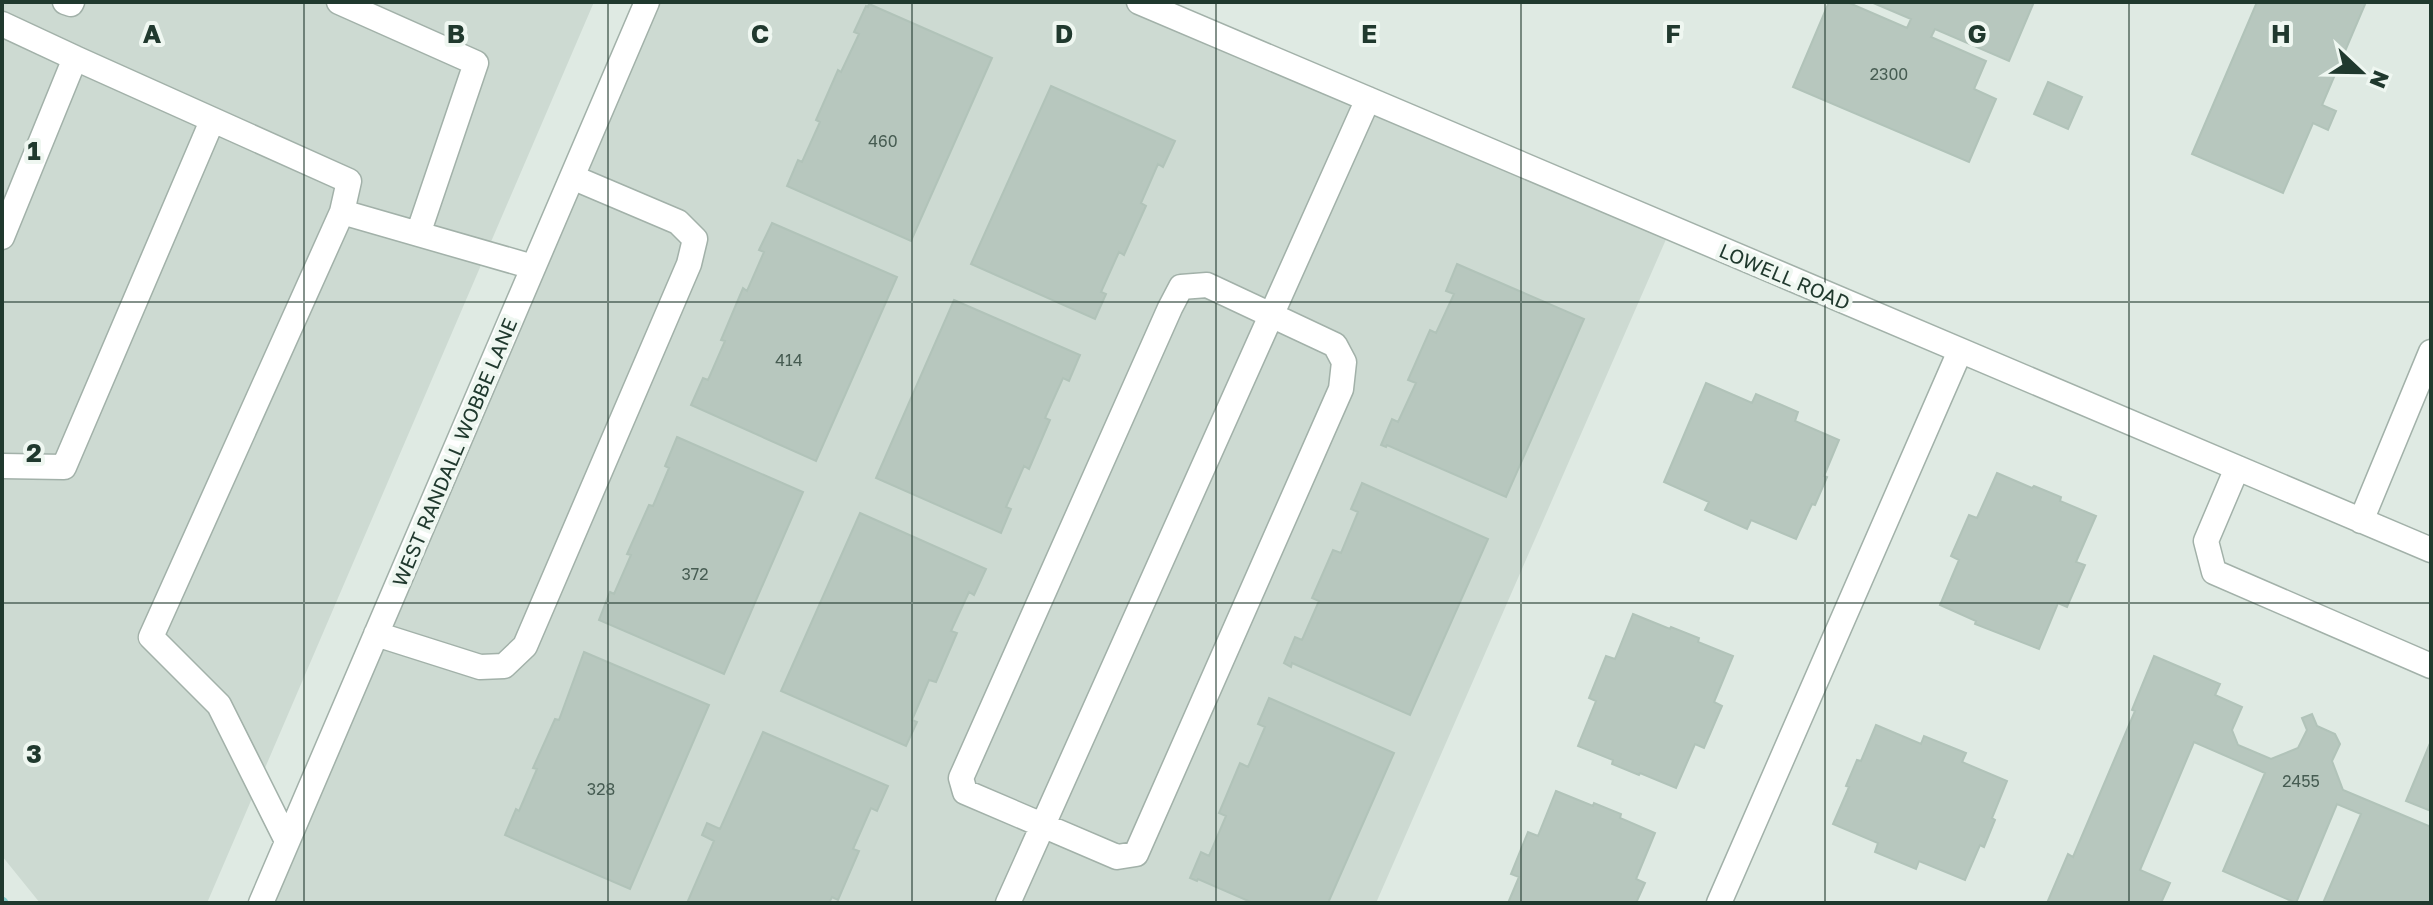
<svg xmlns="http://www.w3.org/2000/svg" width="2433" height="905" font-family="'Golos Text',sans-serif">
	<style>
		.built { fill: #cddad2 }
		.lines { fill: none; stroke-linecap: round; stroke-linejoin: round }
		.stream { stroke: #87cfcd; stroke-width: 11 }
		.building { fill: #b7c7be; stroke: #b1c3b9; stroke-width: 2 }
		.minor-casing { stroke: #a2b1a9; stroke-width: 27 }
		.minor { stroke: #fff; stroke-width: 24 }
		.grid { fill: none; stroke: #20392e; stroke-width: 2; stroke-opacity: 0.55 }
		.labels { text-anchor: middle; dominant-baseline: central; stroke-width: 8; stroke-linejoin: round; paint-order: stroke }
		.number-label { font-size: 16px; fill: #465c52 }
		.street-label { font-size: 20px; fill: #20392e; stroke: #eff7f1 }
		.grid-label { font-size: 26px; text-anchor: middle; font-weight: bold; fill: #20392e; stroke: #eff7f1; stroke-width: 8; stroke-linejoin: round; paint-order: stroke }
	</style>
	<rect width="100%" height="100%" fill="#dfeae3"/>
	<path class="built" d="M 2,2 L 594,2 L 207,903 L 40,903 L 2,856 Z
		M 647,2 L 1139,2 L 1671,228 L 1376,903 L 261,903 Z"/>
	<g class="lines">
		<path class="stream" d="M 2,902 L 3,903"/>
	</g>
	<path class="building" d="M 1829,2 L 1847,2 L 1907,28 L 1911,19 L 1871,2 L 2034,2 L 2009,61 L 1935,29 L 1931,37 L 1986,61 L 1974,89 L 1996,99 L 1969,162 L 1793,87 Z
		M 2257,2 L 2366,2 L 2322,105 L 2336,111 L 2328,130 L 2313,123 L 2283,193 L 2192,154 Z
		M 869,4 L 992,58 L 911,241 L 787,186 L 798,160 L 802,162 L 820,122 L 816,120 L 838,70 L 841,72 L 859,34 L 854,32 L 866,6 L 868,7 Z
		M 2048,82 L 2082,97 L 2068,129 L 2034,114 Z
		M 1051,86 L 1175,141 L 1163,167 L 1158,164 L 1141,203 L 1146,206 L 1124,255 L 1119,252 L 1101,292 L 1106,294 L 1095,319 L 971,264 Z
		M 772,223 L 897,277 L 816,461 L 691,405 L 703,378 L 708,380 L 725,341 L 721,340 L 743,288 L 747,291 L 764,252 L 759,250 Z
		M 1457,264 L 1584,319 L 1506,497 L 1387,445 L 1386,447 L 1381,445 L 1392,419 L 1398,422 L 1416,383 L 1408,380 L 1430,330 L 1436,333 L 1454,294 L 1446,291 Z
		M 954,300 L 1080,355 L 1069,381 L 1063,378 L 1045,418 L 1050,420 L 1029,469 L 1024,466 L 1006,507 L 1011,509 L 1001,533 L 876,478 Z
		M 1706,383 L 1752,403 L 1756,394 L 1798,412 L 1795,421 L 1839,440 L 1824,476 L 1827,477 L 1815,505 L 1812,504 L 1796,539 L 1751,520 L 1747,529 L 1705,510 L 1709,502 L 1664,482 Z
		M 677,437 L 803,492 L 724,674 L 599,620 L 610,592 L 614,594 L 631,555 L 627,554 L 649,505 L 653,506 L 669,468 L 665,466 Z
		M 1997,473 L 2032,488 L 2034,486 L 2061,497 L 2060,501 L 2096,516 L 2076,562 L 2085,565 L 2067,607 L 2058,603 L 2039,649 L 1975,624 L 1976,621 L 1940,605 L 1959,560 L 1951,556 L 1969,515 L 1977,518 Z
		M 1362,483 L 1488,539 L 1410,715 L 1292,663 L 1291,667 L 1284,663 L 1295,637 L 1302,640 L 1319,601 L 1312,598 L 1333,550 L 1341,553 L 1358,512 L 1351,509 Z
		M 860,513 L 986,569 L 974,595 L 969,592 L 951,631 L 957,633 L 936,682 L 929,680 L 912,720 L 917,722 L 906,746 L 781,691 Z
		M 1633,614 L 1670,629 L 1671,627 L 1699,638 L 1698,642 L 1733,656 L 1714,702 L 1722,706 L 1704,748 L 1695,744 L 1676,788 L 1640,773 L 1639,775 L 1612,764 L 1613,760 L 1578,746 L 1596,701 L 1589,698 L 1606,656 L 1615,659 Z
		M 584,652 L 709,705 L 630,889 L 505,835 L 516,809 L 519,811 L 537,769 L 533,768 L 555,719 L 559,720 Z
		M 2154,656 L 2220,684 L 2215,695 L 2242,707 L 2232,730 L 2238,745 L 2271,759 L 2298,748 L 2307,730 L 2302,718 L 2312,714 L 2317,726 L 2335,734 L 2340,744 L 2332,761 L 2343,790 L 2431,827 L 2431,903 L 2323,903 L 2361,814 L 2337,804 L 2296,903 L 2223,871 L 2265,773 L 2194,742 L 2140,870 L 2170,883 L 2161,903 L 2047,903 L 2068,854 L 2073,857 L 2135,711 L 2132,710 Z
		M 1269,698 L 1394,753 L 1328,903 L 1253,903 L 1198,879 L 1197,881 L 1190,878 L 1201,852 L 1209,856 L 1226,816 L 1219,813 L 1240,763 L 1248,767 L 1265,727 L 1258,724 Z
		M 1876,725 L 1921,744 L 1924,736 L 1966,753 L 1962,762 L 2007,781 L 1992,818 L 1995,820 L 1984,847 L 1980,845 L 1965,880 L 1919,861 L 1916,869 L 1875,852 L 1878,843 L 1833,824 L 1849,787 L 1846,786 L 1857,760 L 1861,761 Z
		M 763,732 L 888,786 L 877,811 L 871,808 L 853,849 L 859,851 L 838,900 L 832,897 L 829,903 L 687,903 L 714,841 L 702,835 L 707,823 L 720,829 Z
		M 2431,741 L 2431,811 L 2406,801 Z
		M 1556,791 L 1593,806 L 1594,803 L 1621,814 L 1620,818 L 1655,833 L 1636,879 L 1645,883 L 1636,903 L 1508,903 L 1519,877 L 1511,874 L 1528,832 L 1538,836 Z"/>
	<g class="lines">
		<g class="minor-casing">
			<path id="minor" d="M 65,2 L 71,4 L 72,2
				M 339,2 L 476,63 L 418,234
				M 1139,2 L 2431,550
				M 2,24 L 75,58
				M 2,237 L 75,58 L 349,181 L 342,212
				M 1207,285 L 1335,345 L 1344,362 L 1341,389 L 1136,854 L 1117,857 L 965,792 L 961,778 L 1170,308 L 1181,287 Z
				M 2,466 L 64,467 L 212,121
				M 2237,468 L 2206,541 L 2214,572 L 2431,666
				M 2361,521 L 2431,352
				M 376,634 L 480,667 L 504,666 L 525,646 L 689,264 L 695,239 L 678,222 L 572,177
				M 287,841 L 219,705 L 151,637 L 342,212 L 533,267
				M 261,903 L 647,2
				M 1008,903 L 1368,99
				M 1719,903 L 1960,351"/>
		</g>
		<use href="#minor" class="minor"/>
	</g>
	<path class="grid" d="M 304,2 L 304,903M 608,2 L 608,903M 912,2 L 912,903M 1216,2 L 1216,903M 1521,2 L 1521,903M 1825,2 L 1825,903M 2129,2 L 2129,903M 2,302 L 2431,302M 2,603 L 2431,603"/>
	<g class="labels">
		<g class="number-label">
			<text x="1889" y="74">2300</text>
			<text x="883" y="141">460</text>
			<text x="789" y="360">414</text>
			<text x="695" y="574">372</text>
			<text x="2301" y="781">2455</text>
			<text x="601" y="789">328</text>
		</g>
		<g class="street-label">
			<text transform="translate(1785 276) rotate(23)">LOWELL ROAD</text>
			<text transform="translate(454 452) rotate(-67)">WEST RANDALL WOBBE LANE</text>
		</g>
	</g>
	<g class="grid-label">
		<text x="152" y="43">A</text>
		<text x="456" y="43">B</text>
		<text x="760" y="43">C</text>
		<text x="1064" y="43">D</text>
		<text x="1369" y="43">E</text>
		<text x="1673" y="43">F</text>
		<text x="1977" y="43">G</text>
		<text x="2281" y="43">H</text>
		<text x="34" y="160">1</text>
		<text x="34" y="462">2</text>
		<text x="34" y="763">3</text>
	</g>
	<rect width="2433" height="905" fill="none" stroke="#20392e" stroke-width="8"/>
	<g transform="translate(2361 72) rotate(112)" stroke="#eff7f1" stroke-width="6" paint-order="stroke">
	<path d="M0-6L14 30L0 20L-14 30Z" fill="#20392e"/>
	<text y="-12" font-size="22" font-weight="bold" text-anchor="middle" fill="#20392e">N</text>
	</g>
</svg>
